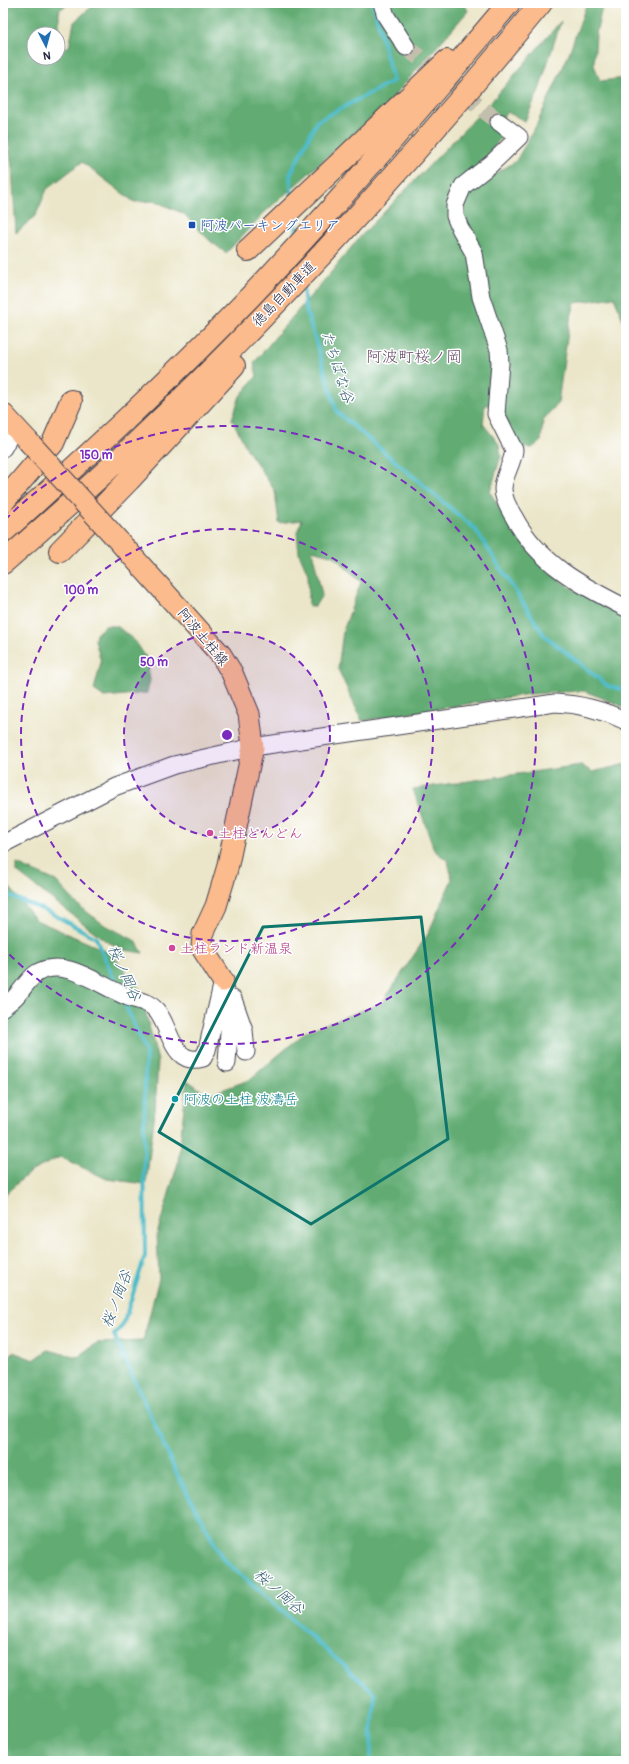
<svg xmlns="http://www.w3.org/2000/svg" width="629" height="1764" font-family="Pangolin,'Klee One',sans-serif">
	<style>
		.forest { fill: #62ac73; stroke: #426757; fill-rule: evenodd }
		.lines { fill: none; stroke-linecap: round; stroke-linejoin: round }
		.stream { stroke: #4ebbc9; stroke-width: 4 }
		.minor-tunnel { stroke: #c3bfad; stroke-width: 17; stroke-dasharray: 17 8; stroke-linecap: butt }
		.minor-casing { stroke: #403f50; stroke-width: 19 }
		.major-casing { stroke: #403f50; stroke-width: 23 }
		.highway-casing { stroke: #403f50; stroke-width: 24 }
		.minor { stroke: #fff; stroke-width: 17 }
		.major { stroke: #fbbb8c; stroke-width: 21 }
		.highway { stroke: #fbbb8c; stroke-width: 22 }
		.major-bridge-casing { stroke: #403f50; stroke-width: 23; stroke-linecap: butt }
		.major-bridge { stroke: #fbbb8c; stroke-width: 21 }
		.marked { fill: none; stroke: #0f766e; stroke-width: 3; stroke-linejoin: round }
		.ring { fill: none; stroke: #7b2cbf; stroke-width: 2; stroke-dasharray: 7 5 }
		.transit-dot { fill: #1a4fb4; stroke: #fff; stroke-width: 1.5 }
		.hotel-dot { fill: #d1479c; stroke: #fff; stroke-width: 1.5 }
		.culture-dot { fill: #0f9aa8; stroke: #fff; stroke-width: 1.5 }
		.labels { text-anchor: middle; dominant-baseline: central; stroke-width: 3; stroke-linejoin: round; paint-order: stroke }
		.transit-label { font-size: 14px; fill: #164399; stroke: #fff; text-anchor: start }
		.street-label { font-size: 14px; fill: #22223b; stroke: #fff }
		.hotel-label { font-size: 14px; fill: #b23c85; stroke: #fff; text-anchor: start }
		.culture-label { font-size: 14px; fill: #0d838f; stroke: #fff; text-anchor: start }
		.water-label { font-size: 15px; font-style: italic; fill: #345f74; stroke: #fff }
		.quarter-label { font-size: 16px; fill: #694e6a; stroke: #fff }
		.centre { fill: #7b2cbf; stroke: #fff; stroke-width: 2 }
		.ring-label { font-size: 12px; text-anchor: middle; font-weight: bold; fill: #7b2cbf; stroke: #fff; stroke-width: 3; stroke-linejoin: round; paint-order: stroke }
	</style>
	<rect width="100%" height="100%" fill="#fff"/>
	<filter id="ink" filterUnits="userSpaceOnUse"><feTurbulence type="fractalNoise" baseFrequency=".025" numOctaves="2"/><feDisplacementMap in="SourceGraphic" scale="8" xChannelSelector="R" yChannelSelector="G"/><feConvolveMatrix kernelMatrix="1 2 1 2 8 2 1 2 1" color-interpolation-filters="sRGB"/></filter>
	<filter id="wash" filterUnits="userSpaceOnUse"><feTurbulence type="fractalNoise" baseFrequency=".012" numOctaves="4" result="noise"/><feDisplacementMap in="SourceGraphic" scale="16" xChannelSelector="R" yChannelSelector="G"/><feGaussianBlur stdDeviation="0.9" result="paint"/><feColorMatrix in="noise" values="0 0 0 0 0 0 0 0 0 0 0 0 0 0 0 0 0 1.4 0 .05"/><feComposite in="paint" operator="in"/></filter>
	<g filter="url(#wash)">
		<rect width="100%" height="100%" fill="#ebe6c9"/>
		<path class="forest" d="M 3,3 L 70,3 L 59,10 L 59,48 L 69,47 L 74,22 L 96,3 L 464,3 L 468,11 L 385,106 L 265,212 L 226,253 L 209,240 L 184,214 L 155,201 L 134,202 L 82,162 L 47,189 L 36,215 L 16,233 L 12,167 L 3,102 ZM 34,34 L 58,34 L 58,58 L 34,58 Z
			M 587,3 L 603,3 L 596,34 L 594,65 L 600,81 L 626,78 L 626,327 L 614,297 L 575,303 L 569,324 L 558,403 L 543,420 L 541,441 L 532,448 L 522,447 L 511,435 L 502,405 L 485,405 L 483,424 L 499,444 L 501,456 L 490,492 C 508,523 532,561 562,582 C 582,595 605,606 626,618 L 626,710 L 618,704 L 584,691 L 561,692 L 529,694 L 362,721 L 338,669 L 343,631 L 361,582 L 334,556 L 312,550 L 322,595 L 315,606 L 309,607 L 308,574 L 299,553 L 297,532 L 302,520 L 279,523 L 275,491 L 247,449 L 232,419 L 240,396 L 257,376 L 254,363 C 287,321 325,282 358,239 L 491,102 L 561,21 L 539,90 L 525,121 L 507,112 L 494,128 L 502,136 L 479,168 L 457,182 L 462,217 L 465,193 L 516,161 L 537,124 L 568,56 Z
			M 105,626 L 117,626 L 136,642 L 147,659 L 150,680 L 147,693 L 104,697 L 94,690 L 101,662 L 95,640 L 96,634 Z
			M 626,764 L 626,1761 L 3,1761 L 3,1366 L 13,1352 L 34,1360 L 48,1350 L 78,1357 L 97,1343 L 143,1341 L 159,1278 L 157,1234 L 178,1163 L 187,1080 L 208,1095 L 249,1080 L 307,1031 L 382,1003 L 428,934 L 452,879 L 448,861 L 434,850 L 413,789 L 581,765 L 592,772 Z
			M 17,864 L 56,881 L 78,905 L 103,924 L 136,941 L 143,953 L 124,950 L 106,941 L 17,872 Z
			M 3,879 L 36,920 L 111,953 L 140,990 L 158,1061 L 155,1111 L 146,1184 L 107,1179 L 60,1157 L 30,1172 L 3,1196 Z"/>
		<g class="lines">
			<path class="stream" d="M 292,199 L 290,175 L 317,121 L 393,81 L 373,3
				M 294,215 L 297,236
				M 303,287 L 305,306 L 337,412 L 475,529 L 544,635 L 608,686 L 626,690
				M 3,893 L 51,913 L 96,938 L 117,986
				M 124,1002 L 146,1052 L 144,1129 L 145,1256 L 123,1325 L 114,1335 L 176,1472 L 223,1559 L 375,1693 L 370,1761"/>
		</g>
	</g>
	<g filter="url(#ink)">
		<g class="lines">
			<path class="minor-tunnel" d="M 406,47 L 499,122"/>
			<g class="minor-casing">
				<path id="minor" d="M 382,3 L 386,16 L 406,47
					M 499,122 L 519,137 L 491,164 L 463,186 L 455,205 L 455,216 L 460,228 L 474,253 L 481,297 L 499,350 L 500,363 L 496,414 L 514,450 C 513,463 503,476 503,489 C 503,498 509,509 514,517 C 538,563 582,586 626,608
					M 3,448 L 15,426
					M 3,844 L 114,787 L 174,765 L 253,747 L 555,703 C 580,704 603,710 626,721
					M 224,987 L 230,1016 L 227,1063
					M 233,999 L 244,1030 L 246,1052
					M 3,1007 C 8,1003 13,1000 17,995 C 23,989 30,977 37,973 C 66,956 101,987 128,997 C 138,1001 147,1001 155,1009 C 171,1024 170,1067 203,1058 L 207,1050 L 223,981"/>
			</g>
			<g class="major-casing">
				<path id="major" d="M 3,414 L 28,441
					M 107,528 L 221,655 L 232,673 L 249,714 L 253,747 L 227,869 L 216,906 L 203,934 L 202,948 L 223,981"/>
			</g>
			<g class="highway-casing">
				<path id="highway" d="M 248,250 L 447,61
					M 3,502 L 53,443 L 71,401
					M 3,532 C 93,451 183,368 266,280 C 350,190 430,97 509,3
					M 60,551 L 129,480 L 234,366
					M 3,563 C 47,524 91,486 134,445 C 279,307 414,158 541,3"/>
			</g>
			<use href="#minor" class="minor"/>
			<use href="#major" class="major"/>
			<use href="#highway" class="highway"/>
			<g class="major-bridge-casing">
				<path id="major-bridge" d="M 28,441 L 107,528"/>
			</g>
			<use href="#major-bridge" class="major-bridge"/>
		</g>
	</g>
	<path class="marked" d="M 421,917 L 448,1139 L 311,1224 L 159,1132 L 263,927 Z"/>
	<circle cx="227" cy="735" r="103" fill="#7b2cbf" fill-opacity=".12"/>
	<g class="ring">
		<circle cx="227" cy="735" r="103"/>
		<circle cx="227" cy="735" r="206"/>
		<path d="M5 520A309 309 0 1 1 5 950"/>
	</g>
	<rect class="transit-dot" x="188" y="221" width="8" height="8" rx="2"/>
	<g class="hotel-dot">
		<circle cx="210" cy="833" r="4"/>
		<circle cx="172" cy="948" r="4"/>
	</g>
	<circle class="culture-dot" cx="175" cy="1099" r="4"/>
	<g class="labels">
		<g class="transit-label">
			<text x="200" y="225">阿波パーキングエリア</text>
		</g>
		<g class="street-label">
			<text transform="translate(284 294) rotate(-46)">徳島自動車道</text>
			<text transform="translate(203 637) rotate(50)">阿波土柱線</text>
		</g>
		<g class="hotel-label">
			<text x="218" y="833">土柱どんどん</text>
			<text x="180" y="948">土柱ランド新温泉</text>
		</g>
		<g class="culture-label">
			<text x="183" y="1099">阿波の土柱 波濤岳</text>
		</g>
		<g class="water-label">
			<text transform="translate(337 367) rotate(72)">たちばな谷</text>
			<text transform="translate(124 973) rotate(66)">桜ノ岡谷</text>
			<text transform="translate(117 1299) rotate(-69)">桜ノ岡谷</text>
			<text transform="translate(279 1592) rotate(41)">桜ノ岡谷</text>
		</g>
		<g class="quarter-label">
			<text x="414" y="357">阿波町桜ノ岡</text>
		</g>
	</g>
	<circle cx="227" cy="735" r="6" class="centre"/>
	<g class="ring-label">
		<text x="96" y="459">150 m</text>
		<text x="81" y="594">100 m</text>
		<text x="154" y="666">50 m</text>
	</g>
	<rect width="629" height="1764" fill="none" stroke="#fff" stroke-width="16"/>
	<g transform="translate(46 46) rotate(174)"><circle r="19" fill="#ffffff" stroke="#a7a7b1"/>
	<path d="M0-3L7 15L0 10L-7 15Z" fill="#1f6fb2"/>
	<text y="-6" font-size="11" font-weight="bold" text-anchor="middle" fill="#22223b">N</text>
	</g>
</svg>
